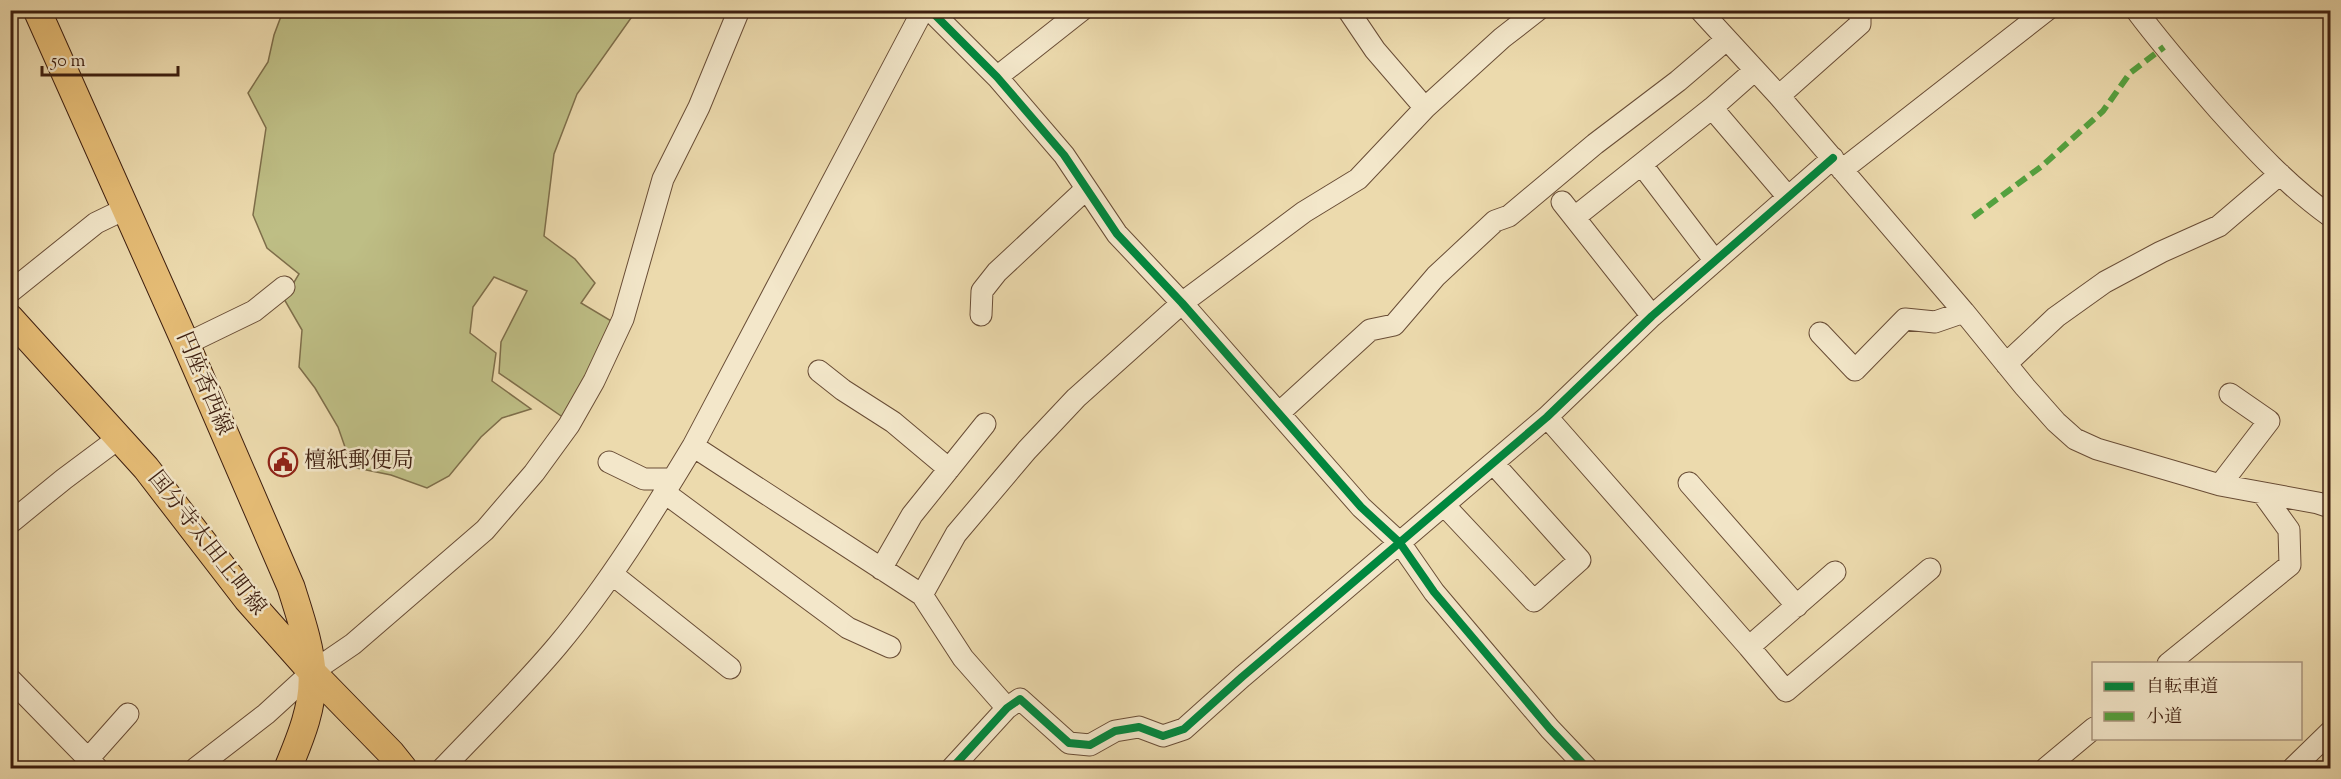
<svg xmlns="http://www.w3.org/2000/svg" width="2341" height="779" font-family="'Sorts Mill Goudy','Noto Serif JP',serif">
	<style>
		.green { fill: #bebe85; stroke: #7e6e4a; stroke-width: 1.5 }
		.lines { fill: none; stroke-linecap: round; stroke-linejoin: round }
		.minor-casing { stroke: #694d36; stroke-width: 23 }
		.major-casing { stroke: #3d1e0f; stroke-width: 29 }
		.minor { stroke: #f3e7ca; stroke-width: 21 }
		.major { stroke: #e6bd76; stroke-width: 27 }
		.quiet { stroke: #54a23f; stroke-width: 6; stroke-dasharray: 12 6; stroke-linecap: butt }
		.cycleway-casing { stroke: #f3e7ca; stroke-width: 11 }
		.cycleway { stroke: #00873e; stroke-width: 8 }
		.labels { text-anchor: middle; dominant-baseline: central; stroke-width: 5; stroke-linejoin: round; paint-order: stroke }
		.street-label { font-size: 22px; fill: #3d1e0f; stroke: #f3e7ca }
		.poi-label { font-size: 22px; fill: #3d1e0f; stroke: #f3e7ca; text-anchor: start }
	</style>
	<rect width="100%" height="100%" fill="#ecdaad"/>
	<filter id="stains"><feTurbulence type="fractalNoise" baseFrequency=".00333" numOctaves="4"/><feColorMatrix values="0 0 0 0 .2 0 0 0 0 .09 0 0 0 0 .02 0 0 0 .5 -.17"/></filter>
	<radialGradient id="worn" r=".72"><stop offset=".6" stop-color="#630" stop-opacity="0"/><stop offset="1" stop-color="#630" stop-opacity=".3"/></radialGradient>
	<path class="green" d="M 283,11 L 636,11 L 577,94 L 554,154 L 544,236 L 575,259 L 595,283 L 581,303 L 613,322 L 564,418 L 499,373 L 501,342 L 527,291 L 494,277 L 473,307 L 470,333 L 496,353 L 492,381 L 531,409 L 502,418 L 481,437 L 449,476 L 427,488 L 391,475 L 352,467 L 338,427 L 315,388 L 299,367 L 302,330 L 284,299 L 299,274 L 267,248 L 253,215 L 266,128 L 248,93 L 268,62 L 274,35 Z"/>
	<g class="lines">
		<g class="minor-casing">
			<path id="minor" d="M 930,10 L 997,77 L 1064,155 L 1117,234 L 1182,303 L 1361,507 L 1400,543 L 1434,592 L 1550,729 L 1587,768
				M 1348,10 L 1375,50 L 1425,108
				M 1700,10 L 1779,96 L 1964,312 L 2025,387 L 2056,422 L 2075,439 L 2097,449 L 2220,485 L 2318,503 L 2330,507
				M 2136,10 C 2162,45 2190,77 2218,109 C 2253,148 2288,186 2330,216
				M 997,77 L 1082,10
				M 1779,96 L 1860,24 L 1860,10
				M 1712,108 L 1788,197
				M 1642,165 L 1715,261
				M 1842,170 L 2047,10
				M 1562,202 L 1652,316
				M 1575,217 L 1712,108 L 1755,70
				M 10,292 L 96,223 L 125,209
				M 981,315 L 982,291 L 997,272 L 1086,189
				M 1820,333 L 1855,370 L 1905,319 L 1935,322 L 1964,312
				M 186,344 L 254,311 L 284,287
				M 2006,364 L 2056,317 L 2105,282 L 2161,252 L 2219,226 L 2280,174
				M 819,371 L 843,390 L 893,422 L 949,469
				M 1279,413 L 1370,330 L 1394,325 L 1436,276 L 1495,221 L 1509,216 L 1595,144 L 1678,81 L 1726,40
				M 1547,417 L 1749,647 L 1835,572
				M 693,446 L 922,595 L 963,658 L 1007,708
				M 609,462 L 644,479 L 673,479
				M 1689,483 L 1797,606
				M 2220,485 L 2269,421 L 2230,394
				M 665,493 L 848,628 L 890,647
				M 1444,505 L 1534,601 L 1580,560 L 1493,463
				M 10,523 L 64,479 L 119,438
				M 881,569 L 912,515 L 985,424
				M 612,574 L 730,668
				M 922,595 L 956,534 L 1027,450 L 1076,398 L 1182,303 L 1304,212 L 1358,179 L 1425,108 L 1502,38 L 1538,10
				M 1749,647 L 1786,691 L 1930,569
				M 2168,664 L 2290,565 L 2289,530 L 2263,494
				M 11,680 L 97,768
				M 88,759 L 128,714
				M 196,768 L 266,714 L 312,672 L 353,644 L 485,530 L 534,473 L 569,425 L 594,381 L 623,319 L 663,179 L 699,107 L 739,10
				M 443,768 C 481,728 522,688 558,645 C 609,584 652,514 693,446 L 923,10
				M 952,768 L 1007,708 L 1020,699 L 1069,743 L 1090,745 L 1115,731 L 1139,727 L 1163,736 L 1184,729 L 1242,677 L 1547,417 L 1652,316 L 1833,158
				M 2046,768 L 2094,728
				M 2293,768 L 2330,732"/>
		</g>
		<g class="major-casing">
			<path id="major" d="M 37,10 L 186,344 L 291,587 C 299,613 311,647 312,674 C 314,706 300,739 288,768
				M 10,318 L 146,468 L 247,599 L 312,672 L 391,753 L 403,768"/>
		</g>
		<use href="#minor" class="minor"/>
		<use href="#major" class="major"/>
		<path class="quiet" d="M 1973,217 L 2042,166 L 2103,111 L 2130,73 L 2164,47"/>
		<g class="cycleway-casing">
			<path id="cycleway" d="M 930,10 L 997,77 L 1064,155 L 1117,234 L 1182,303 L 1361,507 L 1400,543 L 1434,592 L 1550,729 L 1587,768
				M 952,768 L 1007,708 L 1020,699 L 1069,743 L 1090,745 L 1115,731 L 1139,727 L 1163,736 L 1184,729 L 1242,677 L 1547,417 L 1652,316 L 1833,158"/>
		</g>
		<use href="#cycleway" class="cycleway"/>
	</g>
	<defs>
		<g id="civic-ring" transform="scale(1.5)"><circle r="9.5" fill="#f3e7ca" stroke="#8f2418" stroke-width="1.5"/><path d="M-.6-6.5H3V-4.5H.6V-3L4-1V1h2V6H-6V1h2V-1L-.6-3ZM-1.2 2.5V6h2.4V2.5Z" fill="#8f2418"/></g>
	</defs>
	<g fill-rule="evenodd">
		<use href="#civic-ring" x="283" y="462"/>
	</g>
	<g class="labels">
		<g class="street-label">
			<text transform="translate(203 384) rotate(67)">円座香西線</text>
			<text transform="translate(206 544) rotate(52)">国分寺太田上町線</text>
		</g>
		<g class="poi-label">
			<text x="304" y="462">檀紙郵便局</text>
		</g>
	</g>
	<rect width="2341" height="779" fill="none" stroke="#ecdaad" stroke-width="36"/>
	<rect x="12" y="12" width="2317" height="755" fill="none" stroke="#3d1e0f" stroke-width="3"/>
	<rect x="18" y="18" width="2305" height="743" fill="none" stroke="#3d1e0f" stroke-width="1.5"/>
	<rect x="2092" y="662" width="210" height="78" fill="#f3e7ca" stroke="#aa977f" stroke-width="1.5"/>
	<rect x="2104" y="682" width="30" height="9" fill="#00873e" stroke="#aa977f" stroke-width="1.5"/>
	<text x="2146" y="692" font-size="18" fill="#3d1e0f">自転車道</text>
	<rect x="2104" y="712" width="30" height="9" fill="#54a23f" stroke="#aa977f" stroke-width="1.5"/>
	<text x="2146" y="722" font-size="18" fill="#3d1e0f">小道</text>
	<path d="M42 66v9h136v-9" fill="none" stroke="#3d1e0f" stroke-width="3"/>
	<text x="51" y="66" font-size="18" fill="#3d1e0f" stroke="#f3e7ca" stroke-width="4.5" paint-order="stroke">50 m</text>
	<rect width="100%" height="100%" filter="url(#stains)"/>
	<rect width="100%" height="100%" fill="url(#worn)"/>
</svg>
